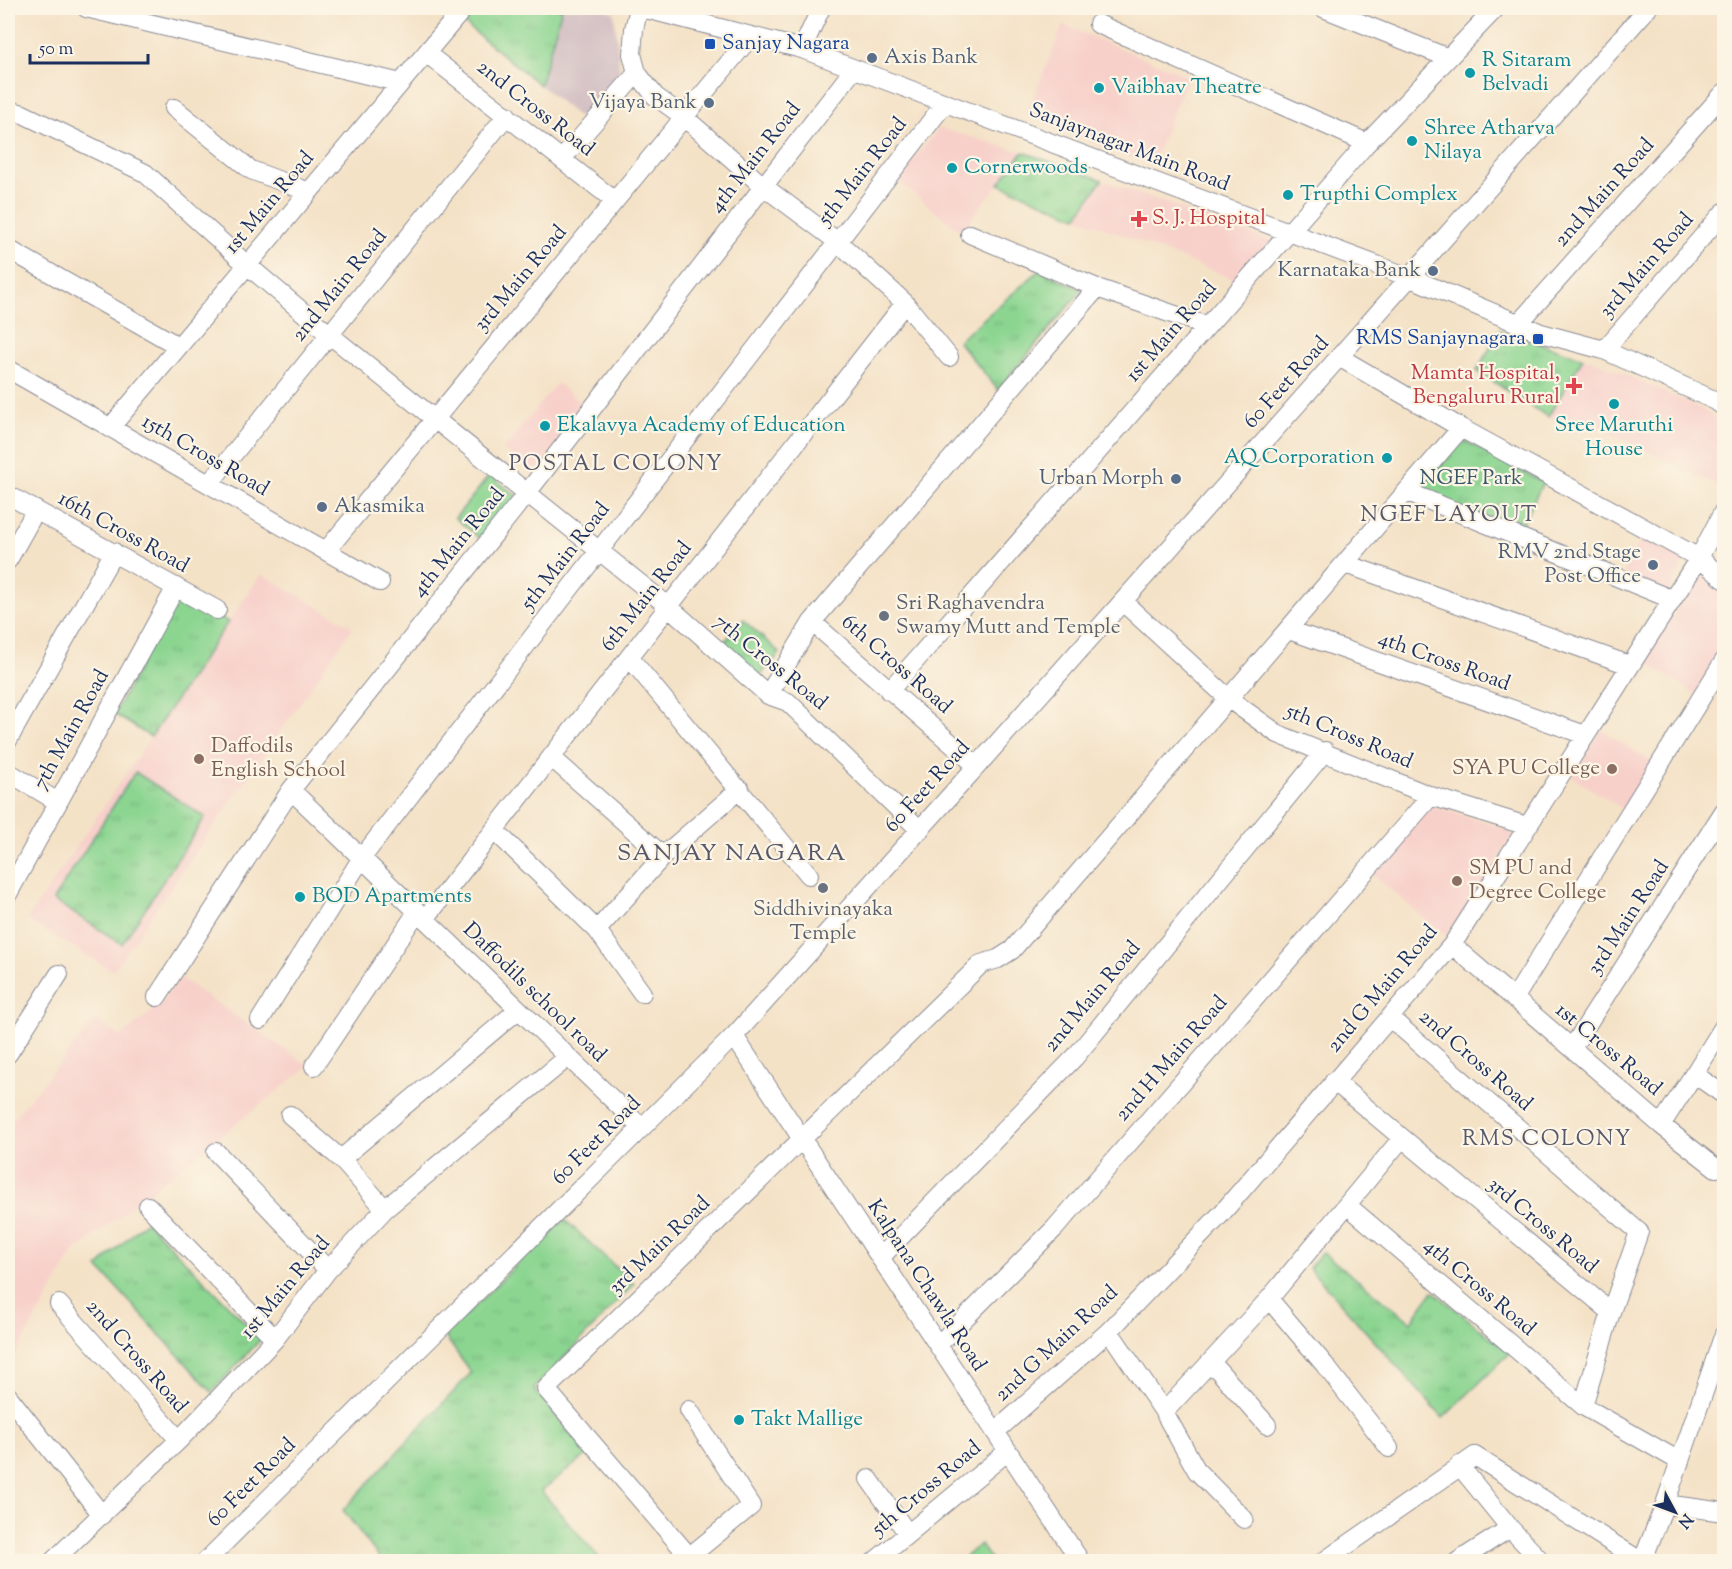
<svg xmlns="http://www.w3.org/2000/svg" width="1732" height="1569" font-family="'Sorts Mill Goudy',serif">
	<style>
		.built { fill: #f7d0ca }
		.industrial { fill: #d2bec2 }
		.grass { fill: url(#grass-tufts); stroke: #548278; stroke-width: 1.5 }
		.lines { fill: none; stroke-linecap: round; stroke-linejoin: round }
		.minor-casing { stroke: #888892; stroke-width: 20 }
		.minor { stroke: #fff; stroke-width: 18 }
		.transit-dot { fill: #1a4fb4; stroke: #fcf5e5; stroke-width: 2 }
		.service-dot { fill: #5c6f8a; stroke: #fcf5e5; stroke-width: 2 }
		.culture-dot { fill: #0f9aa8; stroke: #fcf5e5; stroke-width: 2 }
		.health-dot { fill: #e0444e; stroke: #fcf5e5; stroke-width: 2 }
		.worship-dot { fill: #6b7280; stroke: #fcf5e5; stroke-width: 2 }
		.education-dot { fill: #8d6e63; stroke: #fcf5e5; stroke-width: 2 }
		.labels { text-anchor: middle; dominant-baseline: central; stroke-width: 4.5; stroke-linejoin: round; paint-order: stroke }
		.transit-label { font-size: 21px; fill: #164399; stroke: #fcf5e5; text-anchor: start }
		.service-label { font-size: 21px; fill: #4e5e75; stroke: #fcf5e5; text-anchor: end }
		.culture-label { font-size: 21px; fill: #0d838f; stroke: #fcf5e5; text-anchor: start }
		.street-label { font-size: 21px; fill: #1b2f5e; stroke: #fcf5e5 }
		.health-label { font-size: 21px; fill: #be3a42; stroke: #fcf5e5; text-anchor: start }
		.park-label { font-size: 21px; fill: #37586b; stroke: #fcf5e5 }
		.worship-label { font-size: 21px; fill: #5b616d; stroke: #fcf5e5; text-anchor: start }
		.education-label { font-size: 21px; fill: #785e54; stroke: #fcf5e5; text-anchor: start }
		.neighbourhood-label { font-size: 22px; letter-spacing: 1.5px; fill: #58586b; stroke: #fcf5e5 }
		.quarter-label { font-size: 24px; letter-spacing: 1.5px; fill: #58586b; stroke: #fcf5e5 }
	</style>
	<defs>
		<pattern id="grass-tufts" width="24" height="20" patternUnits="userSpaceOnUse" patternTransform="scale(1.5)"><rect width="24" height="20" fill="#8cd591"/><path d="M3 7l-1-3M5 7V3M7 7l1-3M15 17l-1-3M17 17v-4M19 17l1-3" fill="none" stroke="#78b77f"/></pattern>
	</defs>
	<rect width="100%" height="100%" fill="#fcf5e5"/>
	<filter id="ink" filterUnits="userSpaceOnUse"><feTurbulence type="fractalNoise" baseFrequency=".0167" numOctaves="2"/><feDisplacementMap in="SourceGraphic" scale="12" xChannelSelector="R" yChannelSelector="G"/><feConvolveMatrix kernelMatrix="1 2 1 2 8 2 1 2 1" color-interpolation-filters="sRGB"/></filter>
	<filter id="wash" filterUnits="userSpaceOnUse"><feTurbulence type="fractalNoise" baseFrequency=".008" numOctaves="4" result="noise"/><feDisplacementMap in="SourceGraphic" scale="24" xChannelSelector="R" yChannelSelector="G"/><feGaussianBlur stdDeviation="1.35" result="paint"/><feColorMatrix in="noise" values="0 0 0 0 0 0 0 0 0 0 0 0 0 0 0 0 0 1.4 0 .05"/><feComposite in="paint" operator="in"/></filter>
	<g filter="url(#wash)">
		<rect width="100%" height="100%" fill="#f4e2c7"/>
		<path class="built" d="M 1063,25 L 1188,76 L 1151,166 L 1026,115 Z
			M 939,128 L 1023,152 L 961,232 L 897,180 Z
			M 1102,180 L 1271,241 L 1236,280 L 1077,217 Z
			M 1583,358 L 1598,362 L 1702,409 L 1724,422 L 1724,489 L 1584,420 L 1576,435 L 1548,417 Z
			M 557,383 L 587,408 L 532,474 L 503,450 Z
			M 1643,534 L 1687,555 L 1668,594 L 1623,574 Z
			M 1700,573 L 1724,595 L 1724,647 L 1695,694 L 1644,662 Z
			M 261,574 L 353,627 L 113,971 L 27,920 Z
			M 1601,730 L 1652,762 L 1623,809 L 1572,777 Z
			M 1433,805 L 1515,832 L 1465,912 L 1445,935 L 1373,875 Z
			M 179,977 L 309,1066 L 73,1253 L 8,1368 L 8,1125 L 96,1019 L 120,1037 L 161,1004 Z"/>
		<path class="industrial" d="M 562,8 L 597,8 L 614,12 L 620,74 L 580,118 L 540,85 Z"/>
		<path class="grass" d="M 471,8 L 562,8 L 540,85 L 460,20 Z
			M 1023,152 L 1102,180 L 1077,217 L 999,184 Z
			M 1040,270 L 1082,290 L 998,390 L 958,341 Z
			M 1500,330 L 1583,358 L 1548,417 L 1477,371 Z
			M 1461,439 L 1543,482 L 1518,533 L 1417,491 Z
			M 490,475 L 519,498 L 483,541 L 455,518 Z
			M 179,593 L 228,622 L 151,737 L 114,714 Z
			M 743,620 L 780,653 L 756,681 L 719,648 Z
			M 135,772 L 205,817 L 122,944 L 53,900 Z
			M 563,1218 L 634,1284 L 534,1389 L 588,1454 L 541,1491 L 602,1561 L 382,1561 L 343,1510 L 471,1373 L 445,1336 Z
			M 146,1221 L 261,1339 L 212,1392 L 98,1267 Z
			M 1322,1252 L 1411,1322 L 1433,1291 L 1510,1353 L 1443,1418 L 1309,1268 Z
			M 980,1544 L 992,1561 L 960,1561 Z"/>
	</g>
	<g filter="url(#ink)">
		<g class="lines">
			<g class="minor-casing">
				<path id="minor" d="M 86,8 L 401,83
					M 639,8 L 634,29 L 632,54 L 637,73 L 655,96 L 684,117 L 763,186 L 838,242 L 905,303 L 949,357
					M 642,8 L 802,49 L 1411,278 L 1541,333 L 1604,350 L 1716,401 L 1724,407
					M 1323,8 L 1446,57
					M 1098,24 L 1367,143
					M 802,49 L 821,8
					M 426,53 L 615,201
					M 174,108 L 251,170 L 309,192
					M 8,110 L 23,114 L 145,173 L 247,265 L 330,335 L 668,606 L 768,695 L 788,702 L 920,830
					M 562,159 L 637,73
					M 970,234 L 1097,288 L 1207,326
					M 8,249 L 178,346
					M 1519,323 L 1724,93
					M 1604,350 L 1724,212
					M 1339,357 L 1461,428 L 1699,558 L 1724,579
					M 8,369 L 380,582
					M 110,428 L 464,8
					M 209,484 L 507,115
					M 1408,492 L 1671,599
					M 8,495 L 217,610
					M 326,551 L 751,36
					M 8,560 L 36,510
					M 1346,564 L 1629,665
					M 1123,602 L 1229,699 L 1278,734 L 1431,796 L 1527,826
					M 812,622 L 977,766
					M 1289,630 L 1585,735
					M 629,657 L 809,875
					M 889,691 L 1367,143 L 1496,8
					M 768,695 L 812,622 L 1097,288
					M 8,740 L 114,552
					M 551,757 L 663,856
					M 8,772 L 58,802
					M 291,790 L 642,1128
					M 494,830 L 597,930 L 642,993
					M 8,894 L 176,587
					M 425,919 L 905,303
					M 597,930 L 663,856 L 740,789
					M 1452,945 L 1661,1125 L 1716,1168
					M 157,997 L 291,790 L 527,493 L 854,69
					M 1514,999 L 1724,661
					M 1390,1018 L 1639,1232 L 1611,1312 L 1583,1406
					M 260,1020 L 361,859 L 945,103
					M 734,1036 L 1081,1562
					M 1572,1048 L 1724,811
					M 8,1054 L 59,974
					M 314,1066 L 417,912
					M 1694,1074 L 1724,1026
					M 1334,1081 L 1611,1312
					M 290,1115 L 341,1159 L 385,1209
					M 1661,1125 L 1694,1074 L 1724,1095
					M 216,1152 L 328,1270
					M 341,1159 L 518,1010
					M 1347,1205 L 1583,1406 L 1679,1461
					M 148,1206 L 275,1339
					M 880,1258 L 1075,1057 L 1325,751
					M 1269,1299 L 1324,1364 L 1389,1448
					M 59,1304 L 179,1440
					M 1109,1331 L 1164,1412 L 1197,1471 L 1244,1519
					M 938,1345 L 1055,1228 L 1431,796
					M 1211,1362 L 1267,1425
					M 8,1396 L 102,1515
					M 689,1410 L 751,1506 L 690,1556
					M 1164,1412 L 1269,1299 L 1402,1138
					M 995,1432 L 1109,1331 L 1222,1213 L 1452,945 L 1699,558 L 1724,510
					M 1459,1465 L 1510,1528 L 1542,1562
					M 869,1479 L 908,1534
					M 1665,1504 L 1724,1512
					M 52,1562 L 179,1440 L 275,1339 L 328,1270 L 385,1209 L 568,1057
					M 205,1562 L 734,1036 L 977,766 L 1648,8
					M 694,1562 L 546,1389 L 981,964 L 998,959 L 1012,950 L 1461,428
					M 874,1562 L 1008,1451
					M 1323,1562 L 1475,1456 L 1642,1562
					M 1457,1562 L 1510,1528
					M 1642,1562 L 1665,1504 L 1724,1334"/>
			</g>
			<use href="#minor" class="minor"/>
		</g>
	</g>
	<g class="transit-dot">
		<rect x="704" y="38" width="12" height="12" rx="3"/>
		<rect x="1532" y="333" width="12" height="12" rx="3"/>
	</g>
	<g class="service-dot">
		<circle cx="872" cy="58" r="6"/>
		<circle cx="709" cy="103" r="6"/>
		<circle cx="1433" cy="271" r="6"/>
		<circle cx="1176" cy="479" r="6"/>
		<circle cx="322" cy="507" r="6"/>
		<circle cx="1653" cy="565" r="6"/>
	</g>
	<g class="culture-dot">
		<circle cx="1470" cy="73" r="6"/>
		<circle cx="1099" cy="88" r="6"/>
		<circle cx="1412" cy="141" r="6"/>
		<circle cx="952" cy="168" r="6"/>
		<circle cx="1288" cy="195" r="6"/>
		<circle cx="1614" cy="404" r="6"/>
		<circle cx="545" cy="426" r="6"/>
		<circle cx="1387" cy="458" r="6"/>
		<circle cx="300" cy="897" r="6"/>
		<circle cx="739" cy="1420" r="6"/>
	</g>
	<g class="health-dot">
		<path d="M1136 210h6v6h6v6h-6v6h-6v-6h-6v-6h6z"/>
		<path d="M1571 377h6v6h6v6h-6v6h-6v-6h-6v-6h6z"/>
	</g>
	<g class="worship-dot">
		<circle cx="884" cy="616" r="6"/>
		<circle cx="823" cy="888" r="6"/>
	</g>
	<g class="education-dot">
		<circle cx="199" cy="759" r="6"/>
		<circle cx="1612" cy="769" r="6"/>
		<circle cx="1457" cy="881" r="6"/>
	</g>
	<g class="labels">
		<g class="transit-label">
			<text x="722" y="44">Sanjay Nagara</text>
			<text x="1526" y="339" text-anchor="end">RMS Sanjaynagara</text>
		</g>
		<g class="service-label">
			<text x="884" y="58" text-anchor="start">Axis Bank</text>
			<text x="697" y="103">Vijaya Bank</text>
			<text x="1421" y="271">Karnataka Bank</text>
			<text x="1164" y="479">Urban Morph</text>
			<text x="334" y="507" text-anchor="start">Akasmika</text>
			<text x="1641" y="553">RMV 2nd Stage<tspan x="1641" dy="24">Post Office</tspan></text>
		</g>
		<g class="culture-label">
			<text x="1482" y="61">R Sitaram<tspan x="1482" dy="24">Belvadi</tspan></text>
			<text x="1111" y="88">Vaibhav Theatre</text>
			<text x="1424" y="129">Shree Atharva<tspan x="1424" dy="24">Nilaya</tspan></text>
			<text x="964" y="168">Cornerwoods</text>
			<text x="1300" y="195">Trupthi Complex</text>
			<text x="557" y="426">Ekalavya Academy of Education</text>
			<text x="1614" y="426" text-anchor="middle">Sree Maruthi<tspan x="1614" dy="24">House</tspan></text>
			<text x="1375" y="458" text-anchor="end">AQ Corporation</text>
			<text x="312" y="897">BOD Apartments</text>
			<text x="751" y="1420">Takt Mallige</text>
		</g>
		<g class="street-label">
			<text transform="translate(535 109) rotate(38)">2nd Cross Road</text>
			<text transform="translate(1129 148) rotate(21)">Sanjaynagar Main Road</text>
			<text transform="translate(756 158) rotate(-52)">4th Main Road</text>
			<text transform="translate(863 172) rotate(-52)">5th Main Road</text>
			<text transform="translate(1605 193) rotate(-48)">2nd Main Road</text>
			<text transform="translate(270 203) rotate(-50)">1st Main Road</text>
			<text transform="translate(1647 266) rotate(-49)">3rd Main Road</text>
			<text transform="translate(521 279) rotate(-50)">3rd Main Road</text>
			<text transform="translate(340 286) rotate(-51)">2nd Main Road</text>
			<text transform="translate(1172 332) rotate(-49)">1st Main Road</text>
			<text transform="translate(1287 383) rotate(-48)">60 Feet Road</text>
			<text transform="translate(205 456) rotate(30)">15th Cross Road</text>
			<text transform="translate(123 533) rotate(29)">16th Cross Road</text>
			<text transform="translate(459 543) rotate(-51)">4th Main Road</text>
			<text transform="translate(566 557) rotate(-52)">5th Main Road</text>
			<text transform="translate(647 597) rotate(-52)">6th Main Road</text>
			<text transform="translate(1444 662) rotate(20)">4th Cross Road</text>
			<text transform="translate(770 663) rotate(39)">7th Cross Road</text>
			<text transform="translate(896 665) rotate(41)">6th Cross Road</text>
			<text transform="translate(72 730) rotate(-61)">7th Main Road</text>
			<text transform="translate(1349 737) rotate(23)">5th Cross Road</text>
			<text transform="translate(928 787) rotate(-48)">60 Feet Road</text>
			<text transform="translate(1629 918) rotate(-57)">3rd Main Road</text>
			<text transform="translate(1383 989) rotate(-50)">2nd G Main Road</text>
			<text transform="translate(534 993) rotate(44)">Daffodils school road</text>
			<text transform="translate(1093 997) rotate(-50)">2nd Main Road</text>
			<text transform="translate(1608 1050) rotate(40)">1st Cross Road</text>
			<text transform="translate(1172 1059) rotate(-49)">2nd H Main Road</text>
			<text transform="translate(1475 1061) rotate(41)">2nd Cross Road</text>
			<text transform="translate(597 1141) rotate(-45)">60 Feet Road</text>
			<text transform="translate(1542 1226) rotate(40)">3rd Cross Road</text>
			<text transform="translate(660 1246) rotate(-44)">3rd Main Road</text>
			<text transform="translate(926 1286) rotate(57)">Kalpana Chawla Road</text>
			<text transform="translate(286 1288) rotate(-50)">1st Main Road</text>
			<text transform="translate(1479 1288) rotate(40)">4th Cross Road</text>
			<text transform="translate(1057 1344) rotate(-43)">2nd G Main Road</text>
			<text transform="translate(136 1357) rotate(49)">2nd Cross Road</text>
			<text transform="translate(252 1483) rotate(-45)">60 Feet Road</text>
			<text transform="translate(927 1489) rotate(-40)">5th Cross Road</text>
		</g>
		<g class="health-label">
			<text x="1152" y="219">S. J. Hospital</text>
			<text x="1560" y="374" text-anchor="end">Mamta Hospital,<tspan x="1560" dy="24">Bengaluru Rural</tspan></text>
		</g>
		<g class="park-label">
			<text x="1471" y="479">NGEF Park</text>
		</g>
		<g class="worship-label">
			<text x="896" y="604">Sri Raghavendra<tspan x="896" dy="24">Swamy Mutt and Temple</tspan></text>
			<text x="823" y="910" text-anchor="middle">Siddhivinayaka<tspan x="823" dy="24">Temple</tspan></text>
		</g>
		<g class="education-label">
			<text x="211" y="747">Daffodils<tspan x="211" dy="24">English School</tspan></text>
			<text x="1600" y="769" text-anchor="end">SYA PU College</text>
			<text x="1469" y="869">SM PU and<tspan x="1469" dy="24">Degree College</tspan></text>
		</g>
		<g class="neighbourhood-label">
			<text x="616" y="465">POSTAL COLONY</text>
			<text x="1449" y="516">NGEF LAYOUT</text>
			<text x="1547" y="1140">RMS COLONY</text>
		</g>
		<g class="quarter-label">
			<text x="732" y="854">SANJAY NAGARA</text>
		</g>
	</g>
	<rect width="1732" height="1569" fill="none" stroke="#fcf5e5" stroke-width="30"/>
	<g transform="translate(1675 1512) rotate(131)" stroke="#fcf5e5" stroke-width="4.5" paint-order="stroke">
	<path d="M0-4.5L10 22L0 15L-10 22Z" fill="#1b2f5e"/>
	<text y="-9" font-size="16" font-weight="bold" text-anchor="middle" fill="#1b2f5e">N</text>
	</g>
	<path d="M30 54v9h118v-9" fill="none" stroke="#1b2f5e" stroke-width="3"/>
	<text x="39" y="54" font-size="18" fill="#1b2f5e" stroke="#fcf5e5" stroke-width="4.5" paint-order="stroke">50 m</text>
</svg>
